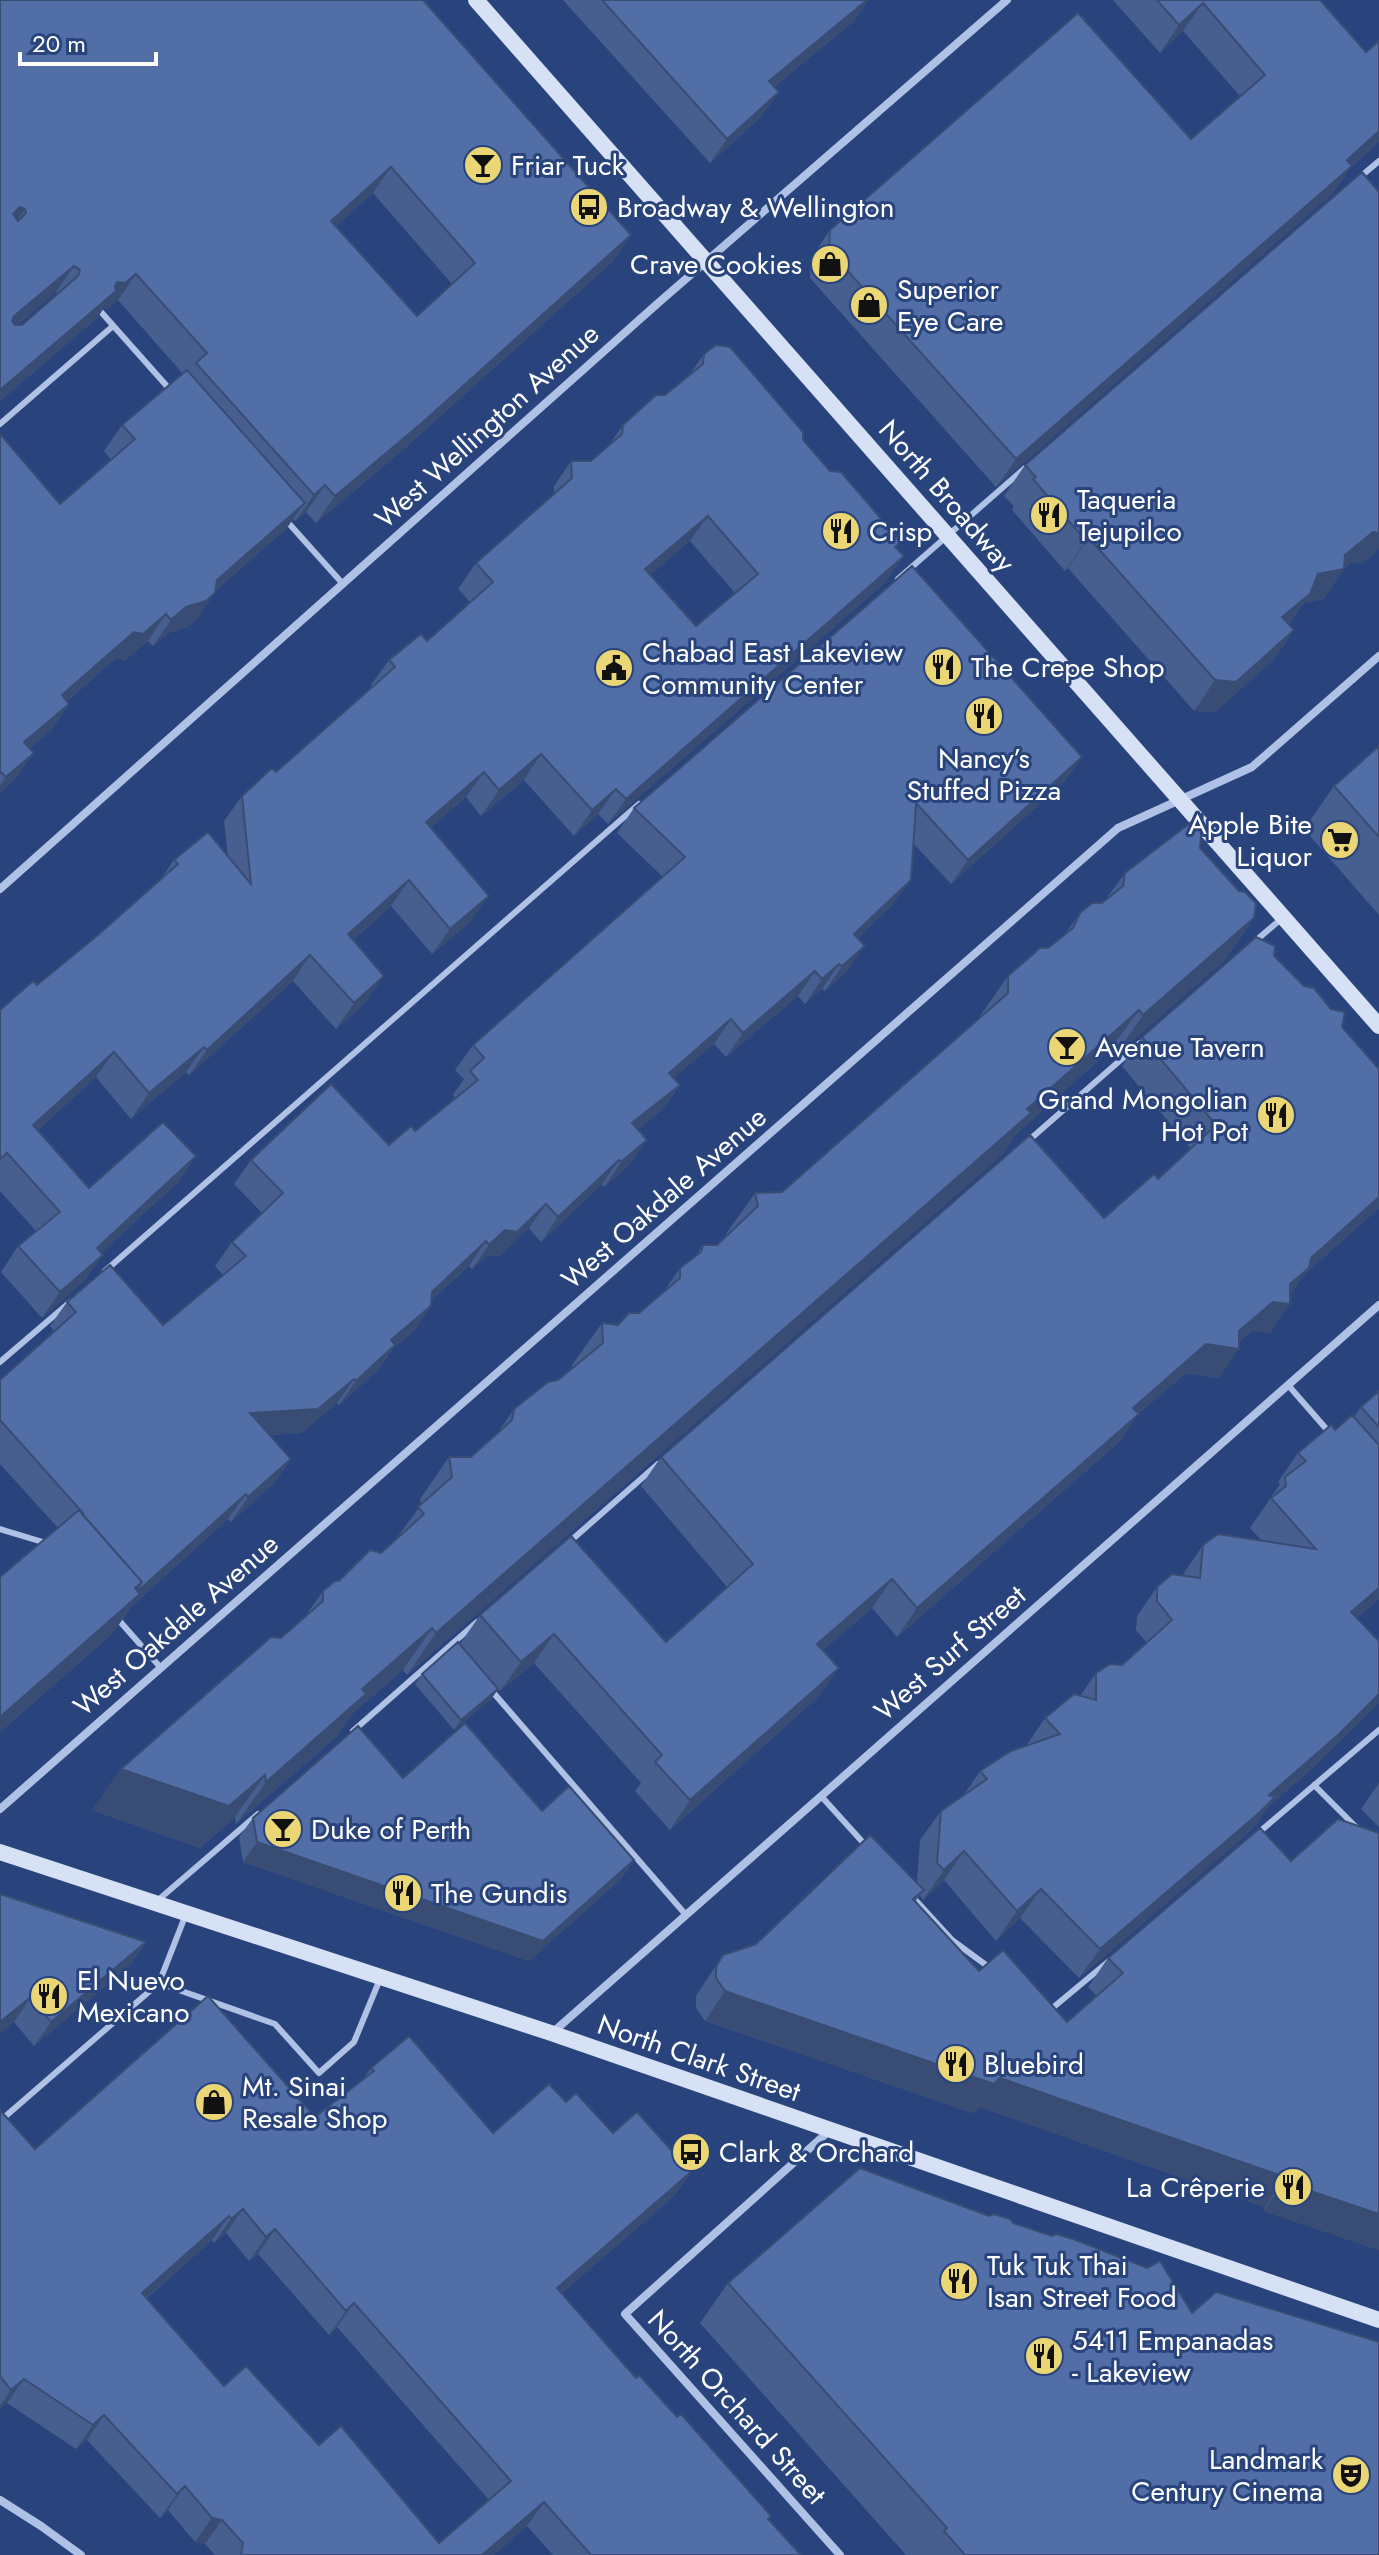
<svg xmlns="http://www.w3.org/2000/svg" width="1379" height="2555" font-family="Jost,sans-serif">
	<style>
		.lines { fill: none; stroke-linecap: round; stroke-linejoin: round }
		.service { stroke: #afc1e4; stroke-width: 6 }
		.minor { stroke: #afc1e4; stroke-width: 8 }
		.secondary { stroke: #d7e1f5; stroke-width: 16 }
		.wall { fill: #465f8f; fill-rule: evenodd }
		.shaded-wall { fill: #394d74 }
		.building { fill: #516ea6; stroke: #394d74; stroke-width: 2; fill-rule: evenodd }
		.labels { text-anchor: middle; dominant-baseline: central; stroke-width: 6; stroke-linejoin: round; paint-order: stroke }
		.poi-label { font-size: 28px; fill: #fff; stroke: #29447d; text-anchor: start }
		.street-label { font-size: 28px; fill: #fff; stroke: #29447d }
	</style>
	<rect width="100%" height="100%" fill="#29447d"/>
	<g class="lines">
		<path class="service" d="M 1360,177 L 1379,161
			M 102,313 L 173,393
			M 0,424 L 113,326
			M 284,518 L 343,584
			M 898,579 L 1025,468
			M 1253,943 L 1281,919
			M 1028,1141 L 1140,1043
			M 105,1271 L 639,804
			M 0,1362 L 70,1302
			M 1288,1385 L 1329,1432
			M 0,1529 L 46,1543
			M 567,1544 L 658,1464
			M 116,1617 L 161,1668
			M 491,1690 L 686,1915
			M 353,1731 L 477,1622
			M 1314,1785 L 1357,1828
			M 821,1796 L 868,1848
			M 1257,1834 L 1379,1730
			M 910,1894 L 952,1940 L 990,1968
			M 157,1901 L 258,1814
			M 159,1983 L 275,2024 L 319,2073 L 354,2042 L 380,1979
			M 1050,2010 L 1109,1961
			M 0,2121 L 159,1983 L 186,1914"/>
		<path class="minor" d="M 0,889 L 657,304 L 1007,0
			M 0,1809 L 1118,828 L 1252,767 L 1379,656
			M 552,2033 L 1379,1305
			M 829,2131 L 625,2314 L 840,2555
			M 0,2500 L 41,2526 L 81,2555"/>
		<path class="secondary" d="M 476,0 L 1379,1026
			M 0,1852 L 551,2033 L 1379,2320"/>
	</g>
	<path class="wall" d="M 0,0 L 631,235 L 613,261 L 405,448 L 316,523 L 306,512 L 295,521 L 293,519 L 286,529 L 215,591 L 197,619 L 188,627 L 168,633 L 153,646 L 148,641 L 124,661 L 116,658 L 67,701 L 69,704 L 51,730 L 30,748 L 34,753 L 15,779 L 0,793 L 0,434 L 60,504 L 111,460 L 104,451 L 122,425 L 183,374 L 118,300 L 107,309 L 103,309 L 98,317 L 0,401 ZM 373,193 L 452,284 L 417,316 L 336,226 ZM 56,292 L 58,294 L 22,325 L 17,325 Z
		M 563,0 L 869,0 L 854,21 L 774,87 L 762,116 L 710,163 Z
		M 1113,0 L 1320,0 L 1366,52 L 1379,41 L 1379,142 L 1352,166 L 1332,194 L 996,487 L 810,278 L 811,258 L 830,230 L 1191,139 L 1240,96 L 1183,31 L 1160,53 Z
		M 704,354 L 803,440 L 897,548 L 886,582 L 608,824 L 598,814 L 574,836 L 524,780 L 481,816 L 466,797 L 430,828 L 471,921 L 432,954 L 391,906 L 353,940 L 366,1002 L 336,1029 L 293,981 L 189,1075 L 186,1072 L 131,1119 L 96,1077 L 38,1130 L 89,1188 L 196,1156 L 178,1182 L 101,1253 L 85,1280 L 42,1318 L 1,1272 L 18,1246 L 36,1231 L 0,1191 L 0,1010 L 37,985 L 98,935 L 160,880 L 174,860 L 228,857 L 224,821 L 242,796 L 276,772 L 372,687 L 371,685 L 389,660 L 427,641 L 470,602 L 458,589 L 476,563 L 554,494 L 554,486 L 571,461 L 591,461 L 609,445 L 623,425 L 665,395 L 690,374 ZM 690,541 L 735,593 L 696,626 L 650,575 Z
		M 1025,465 L 1363,564 L 1352,562 L 1344,569 L 1323,599 L 1304,603 L 1289,624 L 1294,630 L 1273,660 L 1215,712 L 1194,711 L 1068,568 L 1065,571 L 1012,510 L 1014,506 L 1004,496 Z
		M 1379,746 L 1379,915 L 1304,829 L 1334,786 Z
		M 1082,757 L 1065,781 L 951,884 L 913,843 L 893,904 L 858,938 L 848,970 L 825,991 L 822,989 L 805,1004 L 798,996 L 726,1057 L 714,1044 L 673,1078 L 680,1085 L 662,1110 L 638,1129 L 630,1164 L 604,1187 L 602,1184 L 541,1242 L 529,1228 L 500,1256 L 488,1255 L 472,1269 L 469,1266 L 432,1300 L 414,1331 L 393,1348 L 378,1370 L 339,1405 L 337,1403 L 301,1433 L 270,1435 L 291,1459 L 274,1483 L 231,1522 L 228,1519 L 132,1606 L 112,1634 L 0,1732 L 0,1577 L 58,1528 L 0,1464 L 0,1380 L 55,1332 L 50,1326 L 67,1302 L 163,1325 L 223,1275 L 215,1266 L 232,1242 L 262,1213 L 234,1184 L 251,1160 L 389,1145 L 415,1131 L 455,1098 L 453,1095 L 464,1079 L 455,1070 L 473,1045 L 663,877 L 617,833 L 634,808 Z
		M 1200,848 L 1254,918 L 1225,960 L 1114,1057 L 1109,1051 L 1016,1134 L 1002,1155 L 407,1675 L 403,1670 L 352,1714 L 337,1736 L 236,1824 L 235,1817 L 200,1848 L 92,1810 L 121,1769 L 304,1618 L 323,1591 L 381,1553 L 396,1539 L 421,1505 L 420,1499 L 449,1457 L 471,1457 L 496,1435 L 514,1409 L 558,1380 L 573,1368 L 572,1365 L 602,1323 L 618,1325 L 639,1313 L 663,1293 L 680,1268 L 694,1258 L 703,1245 L 717,1245 L 726,1236 L 726,1234 L 755,1193 L 782,1192 L 978,1019 L 1008,976 L 1048,948 L 1065,934 L 1080,913 L 1102,903 L 1106,899 L 1125,873 Z
		M 1274,956 L 1342,1027 L 1379,1069 L 1379,1208 L 1305,1274 L 1290,1295 L 1270,1333 L 1252,1331 L 1239,1342 L 1219,1378 L 1186,1373 L 1138,1414 L 1118,1443 L 897,1637 L 872,1608 L 823,1650 L 818,1697 L 670,1830 L 635,1791 L 641,1783 L 534,1663 L 500,1691 L 460,1644 L 480,1615 L 666,1642 L 727,1587 L 641,1486 L 661,1457 L 1104,1218 L 1158,1179 L 1191,1149 L 1122,1066 L 1142,1037 Z
		M 1379,1391 L 1379,1599 L 1357,1618 L 1317,1764 L 1267,1808 L 1255,1826 L 1238,1842 L 1079,1978 L 1020,1918 L 996,1941 L 944,1880 L 923,1900 L 920,1895 L 915,1902 L 979,1971 L 1067,2022 L 1097,1996 L 1088,1987 L 1108,1958 L 1291,1861 L 1379,1833 L 1379,2250 L 1263,2211 L 1265,2207 L 980,2107 L 973,2113 L 705,2021 L 696,2008 L 696,1996 L 723,1955 L 756,1944 L 917,1883 L 920,1840 L 941,1811 L 963,1796 L 980,1771 L 1026,1746 L 1045,1718 L 1080,1696 L 1096,1673 L 1122,1665 L 1147,1643 L 1136,1630 L 1137,1616 L 1157,1587 L 1182,1576 L 1203,1545 L 1262,1541 L 1250,1528 L 1280,1484 L 1278,1482 L 1298,1453 L 1354,1417 L 1361,1407 Z
		M 422,1674 L 498,1689 L 491,1699 L 454,1730 L 415,1684 Z
		M 403,1778 L 542,1811 L 634,1860 L 620,1880 L 529,1961 L 243,1862 L 239,1837 L 253,1818 Z
		M 1379,1783 L 1379,1827 L 1361,1809 Z
		M 0,1894 L 146,1942 L 129,1966 L 34,2046 L 14,2022 L 0,2033 Z
		M 371,2068 L 493,2133 L 566,2102 L 613,2133 L 691,2172 L 674,2196 L 562,2293 L 636,2378 L 677,2417 L 771,2516 L 769,2519 L 801,2555 L 553,2555 L 527,2526 L 494,2555 L 215,2555 L 205,2544 L 195,2542 L 168,2510 L 160,2518 L 87,2440 L 76,2449 L 7,2403 L 0,2409 L 0,2110 L 35,2149 L 315,2117 L 364,2078 ZM 226,2233 L 249,2261 L 258,2254 L 329,2335 L 337,2327 L 489,2500 L 439,2543 L 319,2445 L 224,2386 L 147,2298 L 212,2240 L 214,2243 Z
		M 989,2216 L 1013,2223 L 1192,2313 L 1379,2555 L 906,2555 L 700,2323 L 728,2283 Z"/>
	<path class="shaded-wall" d="M 867,0 L 869,0 L 854,21 L 752,105 L 769,81 Z
		M 1203,3 L 1183,31 L 1160,53 L 1179,25 Z
		M 779,92 L 762,116 L 710,163 L 727,139 Z
		M 1379,131 L 1379,142 L 1352,166 L 1332,194 L 996,487 L 1016,459 Z
		M 391,167 L 373,193 L 312,247 L 331,221 Z
		M 20,207 L 25,209 L 7,235 L 13,214 Z
		M 631,235 L 613,261 L 405,448 L 316,523 L 335,496 Z
		M 74,266 L 56,292 L 0,339 L 14,316 Z
		M 136,274 L 118,300 L 107,309 L 103,309 L 98,317 L 0,401 L 0,390 L 117,282 Z
		M 325,485 L 306,512 L 295,521 L 314,495 Z
		M 305,503 L 286,529 L 204,601 L 215,593 L 197,619 L 188,627 L 168,633 L 153,646 L 171,620 Z
		M 708,516 L 690,541 L 627,595 L 645,569 Z
		M 1373,532 L 1379,533 L 1379,549 L 1363,564 L 1352,562 L 1344,569 L 1323,599 L 1304,603 L 1289,624 L 1282,617 L 1318,574 L 1345,555 Z
		M 1089,538 L 1068,568 L 1065,571 L 1086,541 Z
		M 904,556 L 886,582 L 608,824 L 626,799 Z
		M 166,614 L 148,641 L 124,661 L 116,658 L 43,721 L 62,695 L 134,632 Z
		M 1294,630 L 1273,660 L 1215,712 L 1194,711 L 1215,680 Z
		M 69,704 L 51,730 L 6,768 L 24,742 Z
		M 34,753 L 15,779 L 0,793 L 0,786 L 6,777 Z
		M 541,754 L 524,780 L 481,816 L 499,790 Z
		M 1082,757 L 1065,781 L 951,884 L 968,860 Z
		M 484,772 L 466,797 L 408,848 L 426,822 Z
		M 616,789 L 598,814 L 574,836 L 592,810 Z
		M 409,880 L 391,906 L 330,960 L 348,934 Z
		M 911,880 L 893,904 L 837,958 L 854,934 Z
		M 489,896 L 471,921 L 432,954 L 450,929 Z
		M 1254,918 L 1225,960 L 1114,1057 L 1143,1015 Z
		M 865,946 L 848,970 L 825,991 L 842,966 Z
		M 310,955 L 293,981 L 189,1075 L 207,1050 Z
		M 839,964 L 822,989 L 805,1004 L 822,979 Z
		M 815,971 L 798,996 L 726,1057 L 743,1033 Z
		M 384,976 L 366,1002 L 336,1029 L 354,1003 Z
		M 1139,1010 L 1109,1051 L 1016,1134 L 1002,1155 L 407,1675 L 436,1633 Z
		M 731,1019 L 714,1044 L 651,1097 L 669,1073 Z
		M 204,1047 L 186,1072 L 131,1119 L 149,1093 Z
		M 114,1052 L 96,1077 L 16,1150 L 33,1125 Z
		M 680,1085 L 662,1110 L 615,1148 L 632,1123 Z
		M 647,1140 L 630,1164 L 604,1187 L 621,1162 Z
		M 196,1156 L 178,1182 L 79,1274 L 97,1248 Z
		M 619,1160 L 602,1184 L 541,1242 L 558,1217 Z
		M 1379,1197 L 1379,1208 L 1305,1274 L 1289,1297 L 1290,1304 L 1270,1333 L 1252,1331 L 1233,1348 L 1239,1349 L 1219,1378 L 1186,1373 L 1138,1414 L 1118,1443 L 897,1637 L 917,1608 L 1133,1408 L 1206,1344 L 1239,1331 L 1290,1284 L 1311,1258 Z
		M 546,1204 L 529,1228 L 500,1256 L 488,1255 L 472,1269 L 489,1245 L 505,1230 Z
		M 486,1241 L 469,1266 L 415,1316 L 432,1292 Z
		M 103,1255 L 85,1280 L 42,1318 L 60,1292 Z
		M 431,1306 L 414,1331 L 393,1348 L 378,1370 L 339,1405 L 356,1381 L 391,1340 Z
		M 354,1379 L 337,1403 L 301,1433 L 233,1437 L 250,1413 Z
		M 291,1459 L 274,1483 L 231,1522 L 248,1497 Z
		M 246,1494 L 228,1519 L 132,1606 L 112,1634 L 0,1732 L 0,1716 L 135,1588 L 142,1582 L 122,1610 L 131,1602 L 139,1590 Z
		M 892,1579 L 872,1608 L 797,1673 L 817,1644 Z
		M 1379,1588 L 1379,1599 L 1331,1641 L 1351,1612 Z
		M 432,1628 L 403,1670 L 352,1714 L 337,1736 L 236,1824 L 266,1782 L 362,1689 Z
		M 554,1634 L 534,1663 L 500,1691 L 521,1662 Z
		M 839,1668 L 818,1697 L 670,1830 L 690,1800 Z
		M 498,1689 L 491,1699 L 454,1730 L 461,1720 Z
		M 1379,1694 L 1379,1703 L 1317,1764 L 1267,1808 L 1255,1826 L 1238,1842 L 1079,1978 L 1100,1949 Z
		M 121,1769 L 265,1775 L 235,1817 L 200,1848 L 92,1810 Z
		M 257,1842 L 634,1860 L 620,1880 L 529,1961 L 243,1862 Z
		M 964,1851 L 944,1880 L 923,1900 L 944,1870 Z
		M 1041,1889 L 1020,1918 L 996,1941 L 1017,1911 Z
		M 146,1942 L 129,1966 L 34,2046 L 51,2022 Z
		M 725,1991 L 1000,2078 L 1285,2177 L 1265,2207 L 980,2107 L 973,2113 L 705,2021 Z
		M 31,1997 L 14,2022 L 0,2033 L 0,2022 Z
		M 691,2172 L 674,2196 L 540,2312 L 557,2288 Z
		M 1284,2182 L 1379,2214 L 1379,2250 L 1263,2211 Z
		M 243,2209 L 226,2233 L 214,2243 L 231,2219 Z
		M 229,2216 L 212,2240 L 125,2317 L 142,2293 Z
		M 275,2229 L 258,2254 L 249,2261 L 266,2237 Z
		M 354,2303 L 337,2327 L 329,2335 L 346,2311 Z
		M 24,2379 L 7,2403 L 0,2409 L 0,2406 L 11,2390 Z
		M 104,2415 L 87,2440 L 76,2449 L 93,2425 Z
		M 185,2486 L 168,2510 L 160,2518 L 177,2494 Z
		M 544,2502 L 527,2526 L 494,2555 L 482,2555 Z
		M 212,2518 L 222,2520 L 205,2544 L 195,2542 Z"/>
	<path class="building" d="M 0,0 L 423,0 L 631,235 L 423,422 L 335,496 L 325,485 L 314,495 L 196,363 L 207,353 L 136,274 L 125,283 L 117,282 L 115,286 L 116,291 L 0,390 ZM 391,167 L 475,263 L 417,316 L 331,221 ZM 20,207 L 25,209 L 26,213 L 18,221 L 13,214 ZM 74,266 L 80,270 L 78,276 L 22,325 L 15,325 L 12,321 L 14,316 Z
		M 602,0 L 867,0 L 769,81 L 779,92 L 727,139 Z
		M 1157,0 L 1320,0 L 1366,52 L 1379,41 L 1379,131 L 1347,160 L 1352,166 L 1016,459 L 829,250 L 830,230 L 1078,13 L 1191,139 L 1265,75 L 1203,3 L 1179,25 Z
		M 1362,172 L 1379,192 L 1379,533 L 1373,532 L 1345,555 L 1344,569 L 1318,574 L 1310,594 L 1282,617 L 1294,630 L 1236,682 L 1215,680 L 1089,538 L 1086,541 L 1033,479 L 1036,477 L 1025,465 Z
		M 716,345 L 730,347 L 803,432 L 803,440 L 830,471 L 841,472 L 901,542 L 895,547 L 904,556 L 626,799 L 616,789 L 592,810 L 541,754 L 499,790 L 484,772 L 426,822 L 489,896 L 450,929 L 409,880 L 348,934 L 384,976 L 354,1003 L 310,955 L 207,1050 L 204,1047 L 149,1093 L 114,1052 L 33,1125 L 89,1188 L 163,1122 L 196,1156 L 97,1248 L 103,1255 L 60,1292 L 18,1246 L 60,1212 L 7,1153 L 0,1159 L 0,1010 L 33,981 L 37,985 L 98,935 L 178,864 L 174,860 L 208,832 L 251,884 L 242,796 L 272,768 L 276,772 L 395,667 L 389,660 L 421,634 L 427,641 L 493,582 L 476,563 L 572,478 L 571,461 L 591,461 L 622,434 L 623,425 L 656,395 L 665,395 L 703,364 L 704,354 ZM 708,516 L 758,574 L 696,626 L 645,569 Z
		M 187,370 L 305,503 L 217,580 L 215,593 L 206,601 L 186,607 L 171,620 L 166,614 L 143,634 L 134,632 L 62,695 L 69,704 L 24,742 L 34,753 L 6,777 L 0,771 L 0,434 L 60,504 L 135,439 L 122,425 Z
		M 912,566 L 1082,757 L 968,860 L 916,803 L 911,880 L 854,934 L 865,946 L 842,966 L 839,964 L 822,979 L 815,971 L 743,1033 L 731,1019 L 669,1073 L 680,1085 L 632,1123 L 647,1140 L 621,1162 L 619,1160 L 558,1217 L 546,1204 L 517,1232 L 505,1230 L 489,1245 L 486,1241 L 432,1292 L 431,1306 L 391,1340 L 395,1345 L 356,1381 L 354,1379 L 318,1409 L 250,1413 L 291,1459 L 248,1497 L 246,1494 L 139,1590 L 138,1588 L 142,1582 L 82,1514 L 83,1513 L 0,1420 L 0,1380 L 76,1312 L 67,1302 L 110,1265 L 163,1325 L 246,1256 L 232,1242 L 283,1193 L 251,1160 L 331,1084 L 389,1145 L 411,1126 L 415,1131 L 478,1080 L 470,1071 L 484,1058 L 473,1045 L 685,857 L 634,808 Z
		M 1379,746 L 1379,837 L 1334,786 Z
		M 1203,813 L 1200,848 L 1239,891 L 1245,892 L 1256,903 L 1254,918 L 1143,1015 L 1139,1010 L 1027,1109 L 1031,1113 L 436,1633 L 432,1628 L 362,1689 L 366,1694 L 266,1782 L 265,1775 L 229,1806 L 121,1769 L 271,1637 L 281,1638 L 323,1601 L 323,1591 L 335,1581 L 339,1581 L 370,1550 L 381,1553 L 424,1514 L 418,1507 L 452,1477 L 449,1457 L 471,1457 L 512,1420 L 514,1409 L 548,1382 L 558,1380 L 603,1343 L 602,1323 L 618,1325 L 629,1313 L 639,1313 L 680,1278 L 680,1268 L 701,1252 L 703,1245 L 717,1245 L 758,1206 L 755,1193 L 782,1192 L 1008,993 L 1008,976 L 1040,948 L 1048,948 L 1073,928 L 1080,913 L 1092,903 L 1102,903 L 1123,886 L 1125,873 Z
		M 1256,937 L 1275,946 L 1274,956 L 1304,986 L 1314,988 L 1331,1009 L 1345,1012 L 1342,1027 L 1379,1069 L 1379,1197 L 1311,1258 L 1309,1268 L 1290,1284 L 1290,1304 L 1273,1302 L 1239,1331 L 1239,1349 L 1206,1344 L 1133,1408 L 1139,1414 L 917,1608 L 892,1579 L 817,1644 L 839,1668 L 690,1800 L 655,1762 L 662,1755 L 554,1634 L 521,1662 L 480,1615 L 571,1536 L 666,1642 L 753,1564 L 661,1457 L 1030,1135 L 1104,1218 L 1154,1174 L 1158,1179 L 1216,1125 L 1142,1037 Z
		M 1379,1391 L 1379,1427 L 1361,1407 Z
		M 1352,1415 L 1379,1445 L 1379,1588 L 1351,1612 L 1379,1641 L 1379,1694 L 1338,1735 L 1269,1795 L 1275,1797 L 1259,1813 L 1100,1949 L 1041,1889 L 1017,1911 L 964,1851 L 944,1870 L 937,1863 L 941,1811 L 987,1779 L 980,1771 L 1011,1751 L 1060,1734 L 1045,1718 L 1074,1694 L 1096,1700 L 1096,1673 L 1110,1664 L 1122,1665 L 1172,1620 L 1157,1601 L 1157,1587 L 1172,1574 L 1200,1578 L 1203,1545 L 1218,1534 L 1316,1549 L 1271,1498 L 1286,1486 L 1285,1477 L 1306,1461 L 1298,1453 L 1331,1425 L 1335,1430 Z
		M 79,1510 L 142,1582 L 135,1588 L 140,1594 L 0,1717 L 0,1577 Z
		M 458,1642 L 498,1689 L 461,1720 L 422,1674 Z
		M 465,1723 L 542,1811 L 569,1786 L 634,1860 L 543,1941 L 257,1842 L 253,1818 L 358,1726 L 403,1778 Z
		M 1338,1819 L 1379,1833 L 1379,2214 L 1284,2182 L 1285,2177 L 1000,2078 L 994,2084 L 725,1991 L 716,1978 L 716,1967 L 723,1955 L 756,1944 L 870,1835 L 924,1890 L 913,1899 L 979,1971 L 1003,1950 L 1067,2022 L 1123,1973 L 1108,1958 L 1260,1828 L 1291,1861 Z
		M 0,1894 L 146,1942 L 51,2022 L 31,1997 L 0,2022 Z
		M 208,1996 L 315,2117 L 374,2071 L 371,2068 L 409,2036 L 493,2133 L 549,2084 L 566,2102 L 576,2093 L 613,2133 L 637,2112 L 691,2172 L 557,2288 L 636,2378 L 639,2375 L 677,2417 L 681,2414 L 771,2516 L 768,2519 L 801,2555 L 591,2555 L 544,2502 L 482,2555 L 241,2555 L 243,2543 L 222,2520 L 212,2518 L 185,2486 L 177,2494 L 104,2415 L 93,2425 L 24,2379 L 11,2390 L 0,2376 L 0,2110 L 35,2149 ZM 243,2209 L 266,2237 L 275,2229 L 346,2311 L 354,2303 L 511,2481 L 439,2543 L 341,2426 L 319,2445 L 246,2366 L 224,2386 L 142,2293 L 229,2216 L 231,2219 Z
		M 860,2168 L 989,2216 L 994,2214 L 1010,2219 L 1013,2223 L 1052,2236 L 1056,2234 L 1073,2239 L 1147,2268 L 1160,2261 L 1192,2313 L 1216,2292 L 1379,2342 L 1379,2555 L 965,2555 L 944,2531 L 947,2528 L 728,2283 Z"/>
	<defs>
		<g id="bar-disc" transform="scale(2)"><circle r="9.5" fill="#ebd676" stroke="#29447d"/><path d="M-6-5H6L.8 .8V4.5H3.5V6h-7V4.5H-.8V.8Z" fill="#111"/></g>
		<g id="bus-disc" transform="scale(2)"><circle r="9.5" fill="#ebd676" stroke="#29447d"/><path d="M-5-6H5V4H4V6H2V4H-2V6H-4V4H-5ZM-3.5-4V0h7V-4ZM-3.5 1.2v1.5H-2V1.2ZM2 1.2v1.5H3.5V1.2Z" fill="#111"/></g>
		<g id="shop-disc" transform="scale(2)"><circle r="9.5" fill="#ebd676" stroke="#29447d"/><path d="M-5-2.5h2.3a2.7 3.5 0 0 1 5.4 0H5L5.5 6h-11ZM-1.5-2.5h3a1.5 2.3 0 0 0-3 0Z" fill="#111"/></g>
		<g id="restaurant-disc" transform="scale(2)"><circle r="9.5" fill="#ebd676" stroke="#29447d"/><path d="M-5-6h1v4h1v-4h1v4h1v-4h1v5L-1.5 .5V6h-2V.5L-5-1ZM5-6V6H3V1.5H1.5Q1.5-4 5-6Z" fill="#111"/></g>
		<g id="civic-disc" transform="scale(2)"><circle r="9.5" fill="#ebd676" stroke="#29447d"/><path d="M-.6-6.5H3V-4.5H.6V-3L4-1V1h2V6H-6V1h2V-1L-.6-3ZM-1.2 2.5V6h2.4V2.5Z" fill="#111"/></g>
		<g id="supermarket-disc" transform="scale(2)"><circle r="9.5" fill="#ebd676" stroke="#29447d"/><path d="M-6-5.5h2.5l.6 2H6L4.5 2H-2.5L-4.4-4H-6ZM-1.5 3.2a1.3 1.3 0 1 0 .1 0ZM3 3.2a1.3 1.3 0 1 0 .1 0Z" fill="#111"/></g>
		<g id="theatre-disc" transform="scale(2)"><circle r="9.5" fill="#ebd676" stroke="#29447d"/><path d="M-5-5.5Q0-4 5-5.5V0Q5 5 0 6Q-5 5-5 0ZM-3.3-2.5H-1v1.5H-3.3ZM1-2.5H3.3v1.5H1ZM-2.8 1Q0 5.5 2.8 1Z" fill="#111"/></g>
	</defs>
	<g fill-rule="evenodd">
		<use href="#bar-disc" x="483" y="165"/>
		<use href="#bus-disc" x="589" y="207"/>
		<use href="#shop-disc" x="830" y="264"/>
		<use href="#shop-disc" x="869" y="305"/>
		<use href="#restaurant-disc" x="1049" y="515"/>
		<use href="#restaurant-disc" x="841" y="531"/>
		<use href="#restaurant-disc" x="943" y="667"/>
		<use href="#civic-disc" x="614" y="668"/>
		<use href="#restaurant-disc" x="984" y="716"/>
		<use href="#supermarket-disc" x="1340" y="840"/>
		<use href="#bar-disc" x="1067" y="1047"/>
		<use href="#restaurant-disc" x="1276" y="1115"/>
		<use href="#bar-disc" x="283" y="1829"/>
		<use href="#restaurant-disc" x="403" y="1893"/>
		<use href="#restaurant-disc" x="49" y="1996"/>
		<use href="#restaurant-disc" x="956" y="2064"/>
		<use href="#shop-disc" x="214" y="2102"/>
		<use href="#bus-disc" x="691" y="2152"/>
		<use href="#restaurant-disc" x="1293" y="2187"/>
		<use href="#restaurant-disc" x="959" y="2281"/>
		<use href="#restaurant-disc" x="1044" y="2356"/>
		<use href="#theatre-disc" x="1351" y="2475"/>
	</g>
	<g class="labels">
		<g class="poi-label">
			<text x="511" y="165">Friar Tuck</text>
			<text x="617" y="207">Broadway &amp; Wellington</text>
			<text x="802" y="264" text-anchor="end">Crave Cookies</text>
			<text x="897" y="289">Superior<tspan x="897" dy="32">Eye Care</tspan></text>
			<text x="1077" y="499">Taqueria<tspan x="1077" dy="32">Tejupilco</tspan></text>
			<text x="869" y="531">Crisp</text>
			<text x="642" y="652">Chabad East Lakeview<tspan x="642" dy="32">Community Center</tspan></text>
			<text x="971" y="667">The Crepe Shop</text>
			<text x="984" y="758" text-anchor="middle">Nancy’s<tspan x="984" dy="32">Stuffed Pizza</tspan></text>
			<text x="1312" y="824" text-anchor="end">Apple Bite<tspan x="1312" dy="32">Liquor</tspan></text>
			<text x="1095" y="1047">Avenue Tavern</text>
			<text x="1248" y="1099" text-anchor="end">Grand Mongolian<tspan x="1248" dy="32">Hot Pot</tspan></text>
			<text x="311" y="1829">Duke of Perth</text>
			<text x="431" y="1893">The Gundis</text>
			<text x="77" y="1980">El Nuevo<tspan x="77" dy="32">Mexicano</tspan></text>
			<text x="984" y="2064">Bluebird</text>
			<text x="242" y="2086">Mt. Sinai<tspan x="242" dy="32">Resale Shop</tspan></text>
			<text x="719" y="2152">Clark &amp; Orchard</text>
			<text x="1265" y="2187" text-anchor="end">La Crêperie</text>
			<text x="987" y="2265">Tuk Tuk Thai<tspan x="987" dy="32">Isan Street Food</tspan></text>
			<text x="1072" y="2340">5411 Empanadas<tspan x="1072" dy="32">- Lakeview</tspan></text>
			<text x="1323" y="2459" text-anchor="end">Landmark<tspan x="1323" dy="32">Century Cinema</tspan></text>
		</g>
		<g class="street-label">
			<text transform="translate(487 426) rotate(-42)">West Wellington Avenue</text>
			<text transform="translate(947 496) rotate(49)">North Broadway</text>
			<text transform="translate(664 1198) rotate(-41)">West Oakdale Avenue</text>
			<text transform="translate(176 1625) rotate(-41)">West Oakdale Avenue</text>
			<text transform="translate(950 1653) rotate(-41)">West Surf Street</text>
			<text transform="translate(699 2058) rotate(19)">North Clark Street</text>
			<text transform="translate(737 2407) rotate(48)">North Orchard Street</text>
		</g>
	</g>
	<path d="M20 52v12h136v-12" fill="none" stroke="#ffffff" stroke-width="4"/>
	<text x="32" y="52" font-size="24" fill="#ffffff" stroke="#29447d" stroke-width="6" paint-order="stroke">20 m</text>
</svg>
